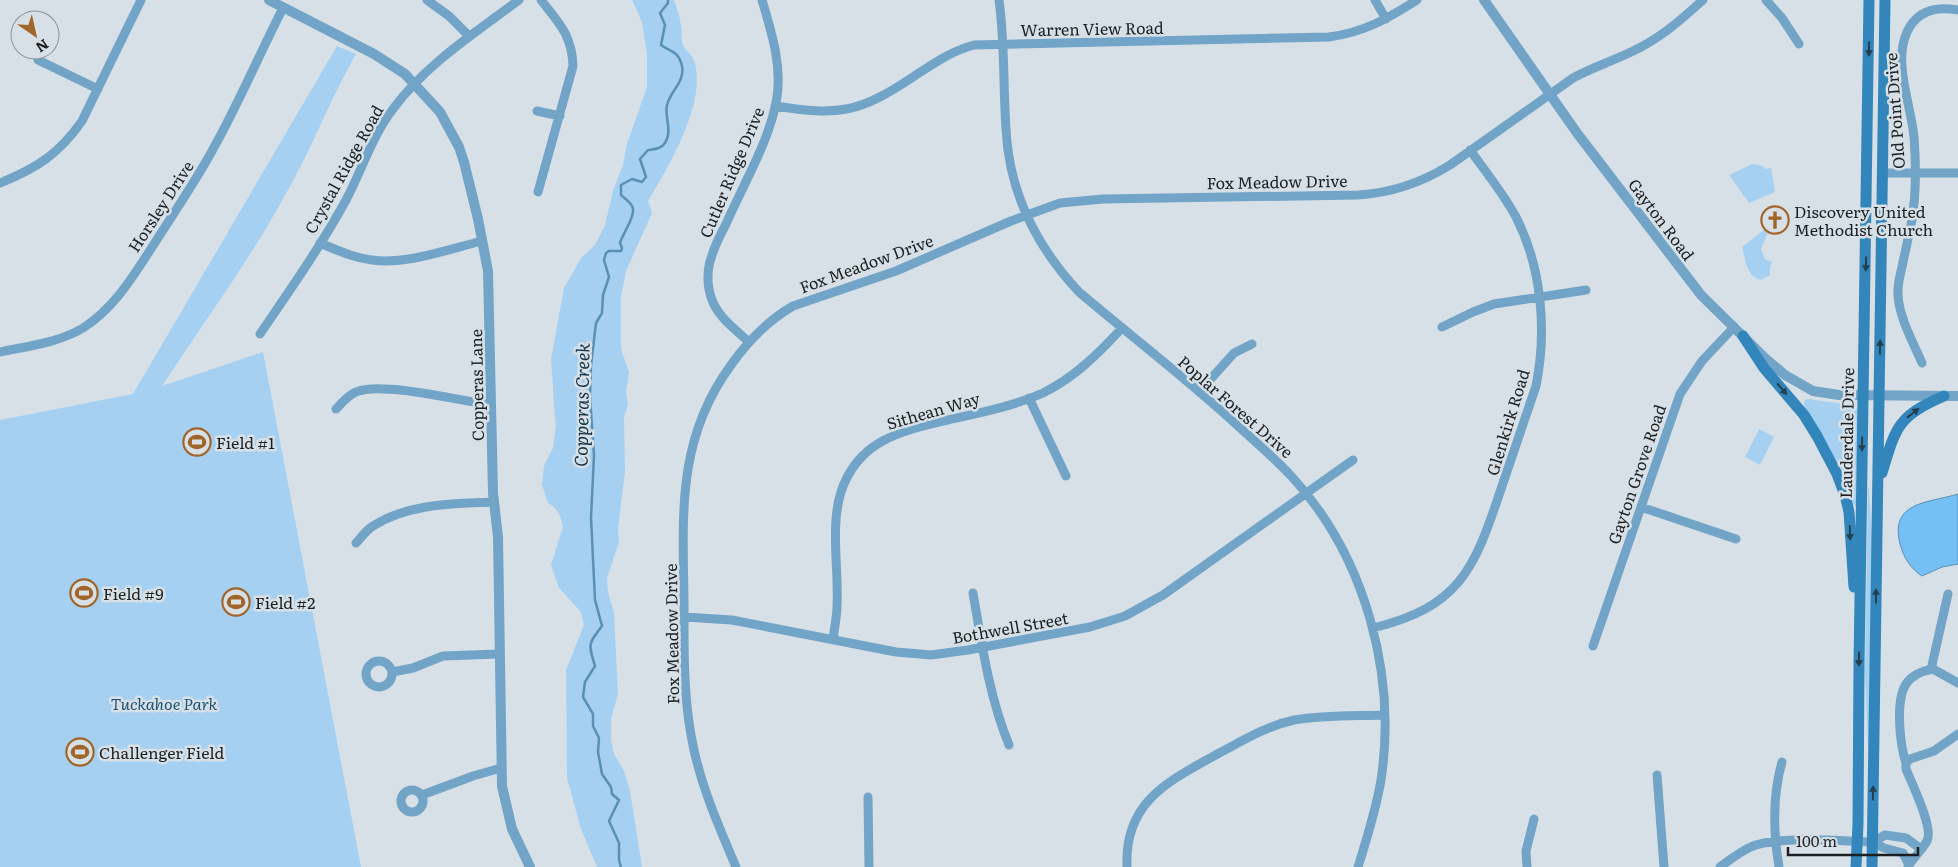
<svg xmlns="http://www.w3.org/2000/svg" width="1958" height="867" font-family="Literata,serif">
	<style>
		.green { fill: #a5d0f1 }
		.water { fill: #74c0f5; stroke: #5a90b6 }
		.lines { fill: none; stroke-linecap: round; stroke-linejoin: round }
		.stream { stroke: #5a90b6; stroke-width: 2.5 }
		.minor { stroke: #72a4c8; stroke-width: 9 }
		.tertiary { stroke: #72a4c8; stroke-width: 10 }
		.secondary { stroke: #3286bb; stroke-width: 11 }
		.oneway { fill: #233f50 }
		.labels { text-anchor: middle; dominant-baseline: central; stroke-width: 5; stroke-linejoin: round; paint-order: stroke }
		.street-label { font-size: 16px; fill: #1c2022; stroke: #d7e0e7 }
		.poi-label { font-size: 16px; fill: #1c2022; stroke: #d7e0e7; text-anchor: start }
		.park-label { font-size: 16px; font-style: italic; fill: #1d5478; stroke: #d7e0e7 }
		.water-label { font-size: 18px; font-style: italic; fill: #14344a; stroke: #d7e0e7 }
	</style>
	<rect width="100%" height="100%" fill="#d7e0e7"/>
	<path class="green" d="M 632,0 L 674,0 C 677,8 680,17 681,26 C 682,32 681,40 683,45 C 686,51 692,55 694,61 C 708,101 668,168 648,201 L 652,213 L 626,271 L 621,296 L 621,349 L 629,372 L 626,391 L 628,404 L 624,417 L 625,471 L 618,529 L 619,542 L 607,578 L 608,592 L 614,613 L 618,694 L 611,719 L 611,740 L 614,754 L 624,771 L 630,791 L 642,867 L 597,867 L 581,829 L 567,778 L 566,670 L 584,625 L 581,612 L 559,588 L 551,565 L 563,527 C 562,518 557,507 548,503 L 542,485 L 544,466 L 553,448 L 556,424 L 555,418 L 551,359 L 564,288 L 581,258 L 595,245 L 605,225 L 613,191 L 623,165 L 627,144 L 647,87 L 647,53 L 642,22 Z
		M 337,46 L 356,54 C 329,101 311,151 284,197 C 248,263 203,323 162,386 L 263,352 L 361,867 L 0,867 L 0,420 L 133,394 Z
		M 1752,164 L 1763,166 L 1764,169 L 1771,168 L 1775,192 L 1749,203 L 1729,175 Z
		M 1765,229 L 1767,234 L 1761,249 L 1765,259 L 1772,262 L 1770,267 L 1770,275 L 1761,280 C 1746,276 1746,261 1742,247 Z
		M 1807,399 L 1853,405 L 1858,411 L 1856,506 L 1853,504 L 1840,466 L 1804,408 L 1804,401 Z
		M 1759,429 L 1774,437 L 1760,465 L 1745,457 Z
		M 1868,487 L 1869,487 L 1872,543 L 1870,747 L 1868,747 L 1865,671 Z"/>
	<path class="water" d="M 1958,494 L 1958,564 L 1942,567 L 1922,576 C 1910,568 1904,558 1900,544 C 1889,501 1929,503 1958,494 Z"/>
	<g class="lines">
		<path class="stream" d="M 621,867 L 619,860 L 619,843 L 609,821 L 619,800 L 612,794 L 611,787 L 602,774 L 598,752 L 599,738 L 593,726 L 593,714 L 583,697 L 585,682 L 595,666 C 588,644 588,644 602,626 L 595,600 L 591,518 L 594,455 L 590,397 L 591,365 L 596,323 L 602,313 L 603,295 L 609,277 L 604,260 L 606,253 L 609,251 L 621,251 L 622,248 L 620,243 C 623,233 637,214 632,206 C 630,202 624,198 621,195 L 621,185 L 632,179 L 642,182 L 646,177 L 640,159 L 648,150 C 655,149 661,149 665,143 C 673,131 664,116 667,105 C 671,90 685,82 682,66 C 679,51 670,52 661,45 L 665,25 L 660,13 L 668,3 L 668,0"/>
		<path class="minor" d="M 427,0 L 449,16 L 469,36
			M 999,0 C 1005,43 1003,86 1006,129 C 1009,192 1036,246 1079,292 C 1125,331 1173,368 1218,408 C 1243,431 1269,452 1293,478 C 1365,557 1397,674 1381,780 C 1376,810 1367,838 1358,867
			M 1375,0 L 1386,19
			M 1766,0 L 1782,18 L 1799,44
			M 38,60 L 98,89
			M 775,106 C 839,116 859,113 913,77 C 933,64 951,51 974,45 L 1329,37 C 1365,32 1387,19 1417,0
			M 537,111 L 560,116
			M 1883,173 L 1958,173
			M 0,183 C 37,168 59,154 82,121 L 141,0
			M 538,192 L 573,66 C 572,35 559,23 541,0
			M 320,243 C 337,250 353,258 372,260 C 406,265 449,249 482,241
			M 1442,327 L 1473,312 L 1494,304 L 1586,290
			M 260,334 C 290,290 321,246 346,200 C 362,170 372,136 393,109 C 426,64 475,33 519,0
			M 749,342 C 735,329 719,318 712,300 C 708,289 707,277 709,266 C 712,251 719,237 726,224 C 743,185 771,138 777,97 C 782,64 771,31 762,0
			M 0,352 C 28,346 58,343 83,328 C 116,307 135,273 156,241 C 175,211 195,182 212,151 C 238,105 259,55 283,8
			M 1922,363 C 1913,342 1899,317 1898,295 C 1897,282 1902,270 1904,257 C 1907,245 1909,233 1912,220 C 1916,194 1916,163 1914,137 C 1911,105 1893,62 1907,32 C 1917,10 1936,6 1958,10
			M 1199,392 L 1234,353 L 1252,344
			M 1029,398 L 1066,476
			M 336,409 C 342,403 348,395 356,392 C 381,381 461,401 491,405
			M 1641,507 L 1736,539
			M 356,543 C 361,538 366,530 373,526 C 409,503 453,504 494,502
			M 973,593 C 982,645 989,696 1009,745
			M 1948,594 L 1932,665 L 1933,669 L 1958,683
			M 684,617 L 732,620 L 896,652 L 931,655 L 968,650 L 1090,627 L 1125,616 L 1163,595 L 1353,460
			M 1373,628 C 1459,607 1474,570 1500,492 C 1512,457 1524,422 1536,386 C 1547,331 1542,268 1516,217 C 1503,193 1486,172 1470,150
			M 833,640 C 834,629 837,617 837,606 C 839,570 830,526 841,492 C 858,440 901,431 948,420 C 979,413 1014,406 1043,393 C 1075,377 1098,354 1122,328
			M 1593,646 L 1680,394 L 1702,361 L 1734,327
			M366 674a13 13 0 1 1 26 0a13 13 0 1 1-26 0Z
			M 392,672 L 413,668 L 443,656 L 499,654
			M 1906,763 C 1900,745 1895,701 1906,684 C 1912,675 1922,671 1933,669
			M 1657,775 L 1664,867
			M401 801a11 11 0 1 1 22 0a11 11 0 1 1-22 0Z
			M 422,795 L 473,776 L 501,768
			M 868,797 L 869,867
			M 1873,842 L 1885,835 L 1906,838 L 1921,849
			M 736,867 C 720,829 703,791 694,750 C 683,701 684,653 684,603 C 683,516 676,440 731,365 C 748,341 767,321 793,306 L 896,271 L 1011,221 L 1060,203 L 1103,199 L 1358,195 C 1392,193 1421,183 1450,165 L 1573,78 C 1595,66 1619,59 1641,47 C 1664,35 1683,18 1703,0
			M 1127,867 C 1124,800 1171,780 1221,752 C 1244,740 1267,726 1294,720 C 1323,715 1354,716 1384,715
			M 1527,867 L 1526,851 L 1534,819
			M 1720,867 C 1731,859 1743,849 1756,845 C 1785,836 1841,841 1873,842 L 1884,848 L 1903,853 L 1909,865
			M 1779,867 C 1773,831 1772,797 1782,762
			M 1908,867 C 1913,858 1922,850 1927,841 C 1934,828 1912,784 1906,769 L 1906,763 L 1910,759 L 1934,751 L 1958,734"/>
		<path class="tertiary" d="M 269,0 L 374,54 L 405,74 L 440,112 L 459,147 L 464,162 L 478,219 L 488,271 L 493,493 L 498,537 L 502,786 L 512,829 L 530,867
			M 1484,0 L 1577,133 L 1701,295 L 1766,359 L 1785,375 L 1813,391 L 1839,395 L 1958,396"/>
		<path class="secondary" d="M 1743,336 L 1764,368 L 1804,415 L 1817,436 L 1837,474 L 1845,495 L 1849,512 L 1854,587
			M 1882,473 C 1896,426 1898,416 1944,396
			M 1856,867 L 1858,824 L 1859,665 L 1869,0
			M 1872,867 L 1885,0"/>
	</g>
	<defs><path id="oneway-solid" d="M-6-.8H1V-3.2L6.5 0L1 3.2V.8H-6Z" transform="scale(1.25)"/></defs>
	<g class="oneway">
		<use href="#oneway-solid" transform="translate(1869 49) rotate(91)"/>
		<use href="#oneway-solid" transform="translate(1866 264) rotate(91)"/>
		<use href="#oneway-solid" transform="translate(1880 347) rotate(-89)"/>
		<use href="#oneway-solid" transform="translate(1782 389) rotate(50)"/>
		<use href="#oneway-solid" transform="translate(1913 413) rotate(-38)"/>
		<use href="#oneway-solid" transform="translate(1862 444) rotate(91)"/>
		<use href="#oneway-solid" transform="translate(1850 533) rotate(88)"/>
		<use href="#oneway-solid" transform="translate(1876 596) rotate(-89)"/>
		<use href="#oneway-solid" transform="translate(1859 659) rotate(91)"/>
		<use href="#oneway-solid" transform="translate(1873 793) rotate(-89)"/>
	</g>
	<defs>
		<g id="church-ring" transform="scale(1.4375)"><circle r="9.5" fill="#d7e0e7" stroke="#a16429" stroke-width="1.5"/><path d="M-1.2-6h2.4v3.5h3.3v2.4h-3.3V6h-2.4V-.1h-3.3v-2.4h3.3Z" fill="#a16429"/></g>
		<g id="stadium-ring" transform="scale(1.4375)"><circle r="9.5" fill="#d7e0e7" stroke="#a16429" stroke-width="1.5"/><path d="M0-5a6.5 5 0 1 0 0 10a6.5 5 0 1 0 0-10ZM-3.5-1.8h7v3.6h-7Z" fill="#a16429"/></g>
	</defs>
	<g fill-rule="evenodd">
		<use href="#church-ring" x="1775" y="220"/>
		<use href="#stadium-ring" x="197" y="442"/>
		<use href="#stadium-ring" x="84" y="593"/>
		<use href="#stadium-ring" x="236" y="602"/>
		<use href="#stadium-ring" x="80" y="752"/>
	</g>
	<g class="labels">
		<g class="street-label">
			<text transform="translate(1092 28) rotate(-1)">Warren View Road</text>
			<text transform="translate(1894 111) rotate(-94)">Old Point Drive</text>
			<text transform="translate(343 169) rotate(-61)">Crystal Ridge Road</text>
			<text transform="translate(731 172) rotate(-67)">Cutler Ridge Drive</text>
			<text transform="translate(1277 181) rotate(-1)">Fox Meadow Drive</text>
			<text transform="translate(160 206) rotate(-57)">Horsley Drive</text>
			<text transform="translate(1662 219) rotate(53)">Gayton Road</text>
			<text transform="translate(866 263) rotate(-20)">Fox Meadow Drive</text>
			<text transform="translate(476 385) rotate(-91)">Copperas Lane</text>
			<text transform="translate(1236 406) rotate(41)">Poplar Forest Drive</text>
			<text transform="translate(933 410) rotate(-16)">Sithean Way</text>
			<text transform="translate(1507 422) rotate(-73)">Glenkirk Road</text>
			<text transform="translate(1846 433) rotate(-89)">Lauderdale Drive</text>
			<text transform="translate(1636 474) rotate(-71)">Gayton Grove Road</text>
			<text transform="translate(1010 627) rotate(-10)">Bothwell Street</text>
			<text transform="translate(671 634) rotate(-91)">Fox Meadow Drive</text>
		</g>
		<g class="poi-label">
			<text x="1794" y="211">Discovery United<tspan x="1794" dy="18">Methodist Church</tspan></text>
			<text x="216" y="442">Field #1</text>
			<text x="103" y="593">Field #9</text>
			<text x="255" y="602">Field #2</text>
			<text x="99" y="752">Challenger Field</text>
		</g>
		<g class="park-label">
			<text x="164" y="703">Tuckahoe Park</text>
		</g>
		<g class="water-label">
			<text transform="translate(581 405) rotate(-89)">Copperas Creek</text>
		</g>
	</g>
	<g transform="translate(35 35) rotate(146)"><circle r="24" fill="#d7e0e7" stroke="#8c9398"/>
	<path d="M0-4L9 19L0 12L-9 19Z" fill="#a16429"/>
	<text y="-8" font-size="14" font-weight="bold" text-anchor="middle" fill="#1c2022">N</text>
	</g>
	<path d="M1788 847v8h130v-8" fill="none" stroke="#1c2022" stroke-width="2.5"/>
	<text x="1796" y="847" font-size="15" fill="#1c2022" stroke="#d7e0e7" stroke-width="4" paint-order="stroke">100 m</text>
</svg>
